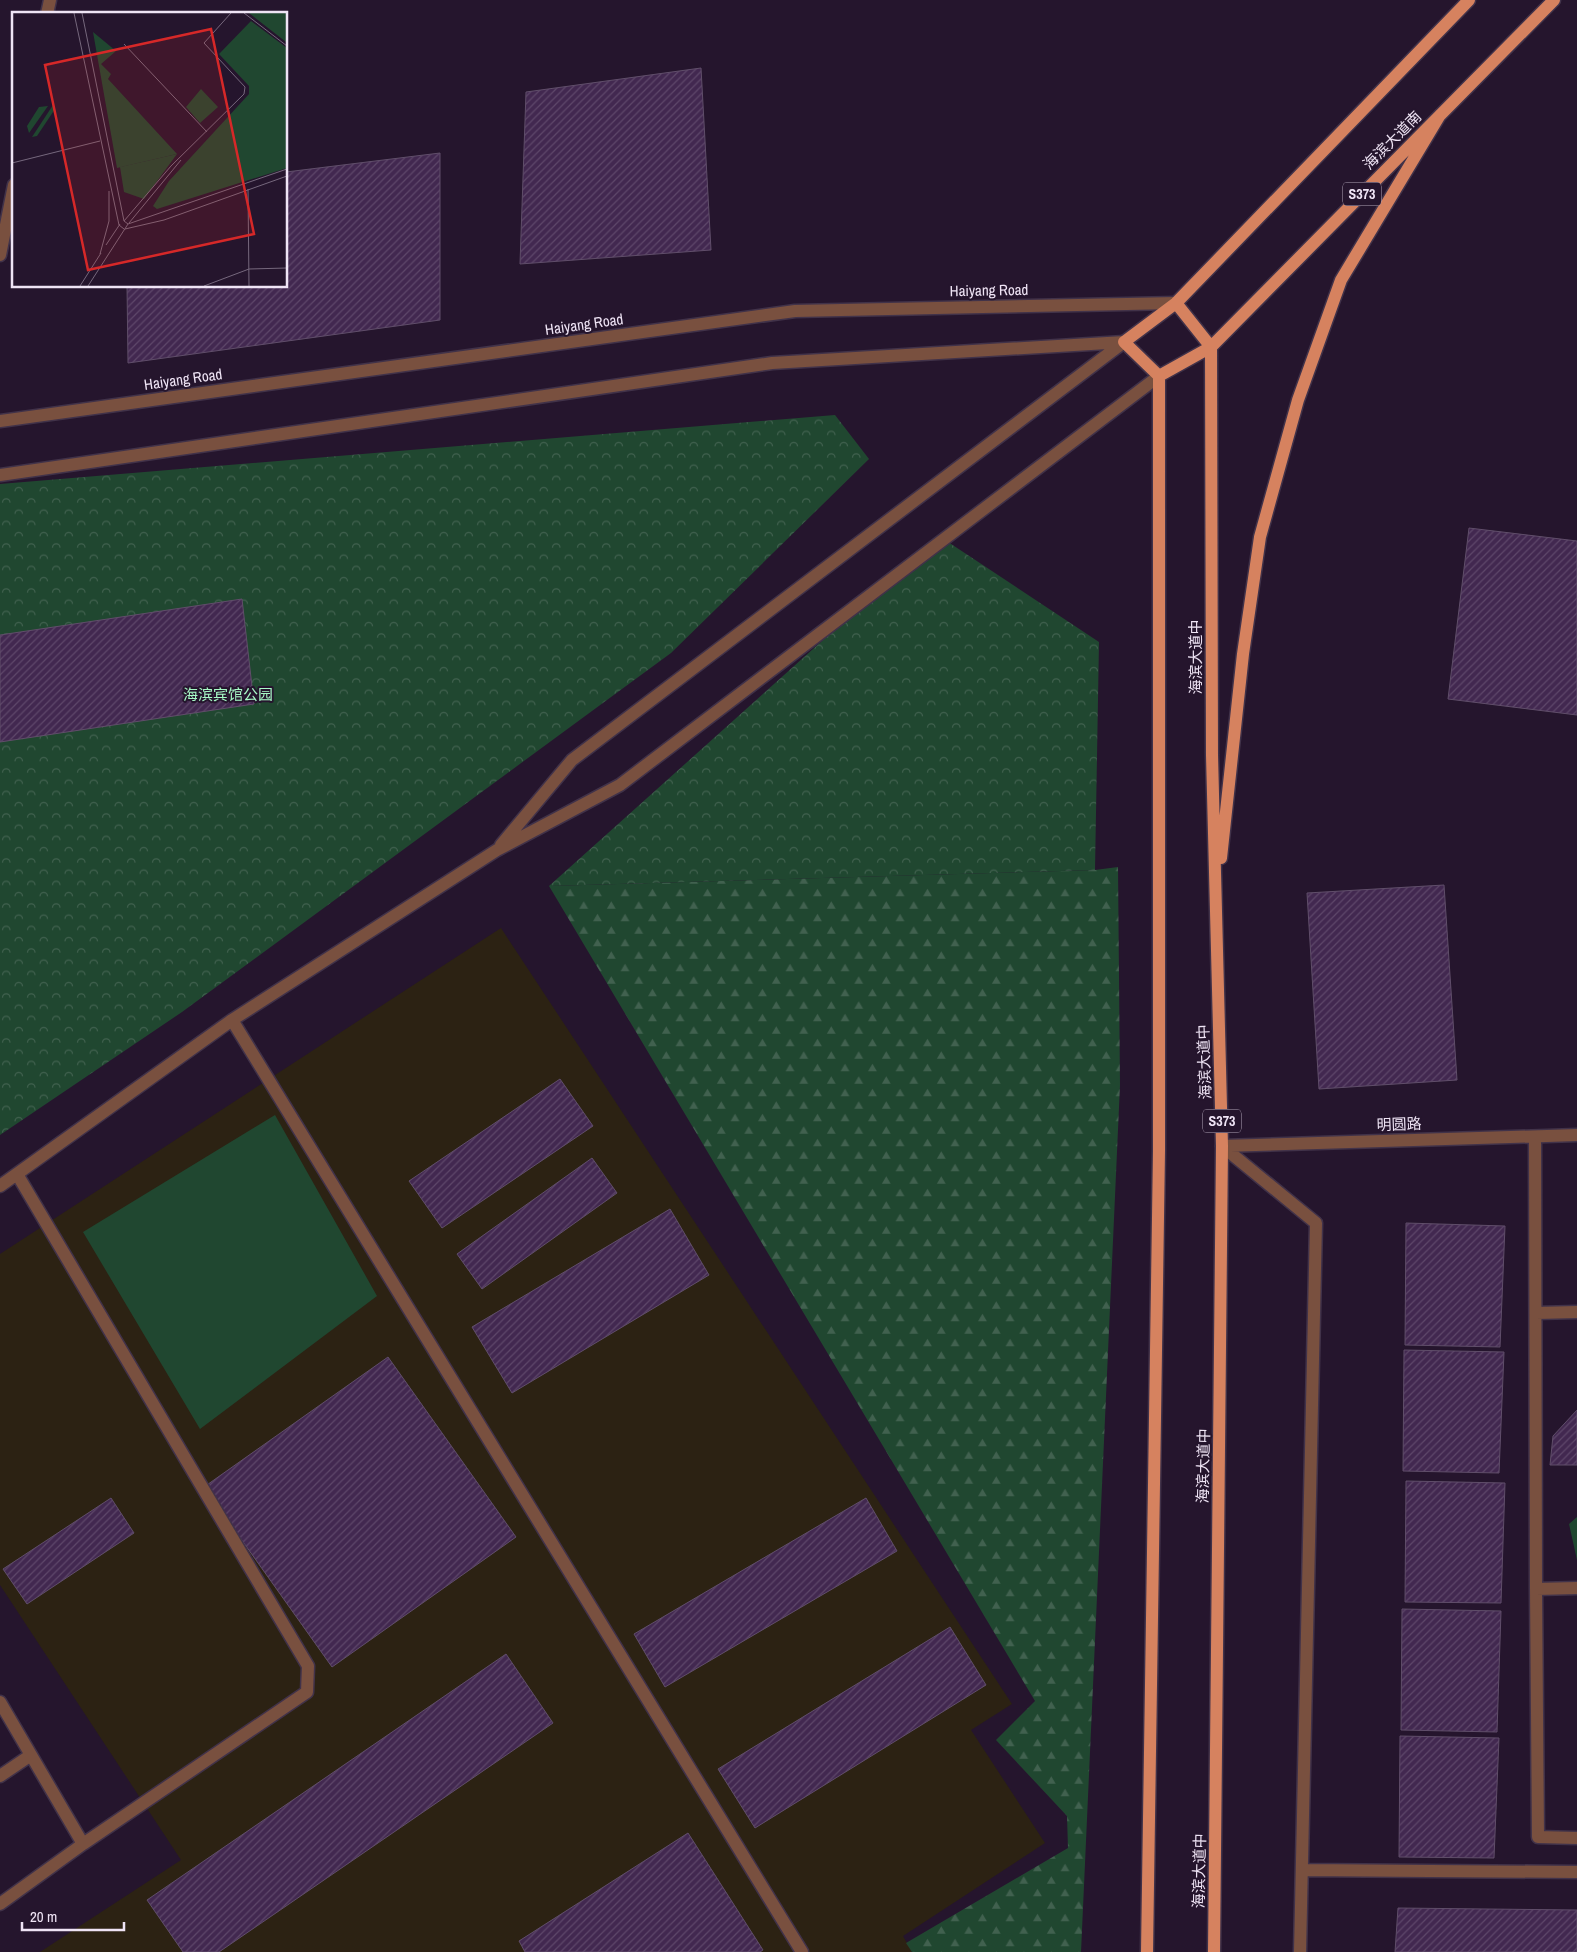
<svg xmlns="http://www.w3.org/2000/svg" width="1577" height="1952" font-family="'Archivo Narrow','Noto Sans SC',sans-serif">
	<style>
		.commercial { fill: #2c2213 }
		.grass { fill: #204730 }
		.forest { fill: url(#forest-firs) }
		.park { fill: url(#park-crowns) }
		.building { fill: url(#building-hatch); stroke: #604e6a }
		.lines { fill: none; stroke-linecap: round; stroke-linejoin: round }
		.minor-casing { stroke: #413249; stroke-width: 15 }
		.major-casing { stroke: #413249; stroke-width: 15 }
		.minor { stroke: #79503f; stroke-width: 12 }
		.major { stroke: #d6825f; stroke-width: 12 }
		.labels { text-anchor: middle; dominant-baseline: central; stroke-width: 4; stroke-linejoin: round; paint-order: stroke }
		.shield { fill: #25152d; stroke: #b2a6b9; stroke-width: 1 }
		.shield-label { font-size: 14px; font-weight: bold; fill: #efe4f5 }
		.street-label { font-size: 15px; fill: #efe4f5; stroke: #25152d }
		.park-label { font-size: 15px; fill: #a8fac7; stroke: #25152d }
		.inset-road { fill: none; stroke: #76687d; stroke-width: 1 }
		.view { fill: #d62828; fill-opacity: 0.15; stroke: #d62828; stroke-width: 2.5 }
		.inset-edge { fill: none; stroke: #efe4f5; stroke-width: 2.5 }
	</style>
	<defs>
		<pattern id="forest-firs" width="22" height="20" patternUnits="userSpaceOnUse" patternTransform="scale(1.25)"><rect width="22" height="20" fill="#204730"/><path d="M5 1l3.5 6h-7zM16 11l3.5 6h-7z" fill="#41614f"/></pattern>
		<pattern id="park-crowns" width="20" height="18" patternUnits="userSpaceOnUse" patternTransform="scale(1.25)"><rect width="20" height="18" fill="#204730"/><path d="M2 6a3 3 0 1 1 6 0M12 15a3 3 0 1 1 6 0" fill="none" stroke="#41614f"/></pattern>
		<pattern id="building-hatch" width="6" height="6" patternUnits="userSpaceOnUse" patternTransform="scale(1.25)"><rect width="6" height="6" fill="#422850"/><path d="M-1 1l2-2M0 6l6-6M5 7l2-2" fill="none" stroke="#5e476a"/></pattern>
	</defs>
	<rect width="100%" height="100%" fill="#25152d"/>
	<path class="commercial" d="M 501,928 L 1012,1704 L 971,1730 L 1045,1843 L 903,1936 L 912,1952 L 40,1952 L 181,1860 L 0,1585 L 0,1254 Z"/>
	<path class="grass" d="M 275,1115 L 377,1296 L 200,1429 L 83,1232 Z
		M 1577,1517 L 1577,1560 L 1569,1524 Z"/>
	<path class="forest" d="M 1118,867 L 1120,1085 L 1081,1952 L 912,1952 L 906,1943 L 1068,1848 L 1067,1816 L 996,1740 L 1035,1701 L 549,886 L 1095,870 Z"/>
	<path class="park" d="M 835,415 L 869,459 L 671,653 L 182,1012 L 0,1135 L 0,484 Z
		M 939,536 L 1099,642 L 1095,870 L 549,886 Z"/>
	<path class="building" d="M 701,68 L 711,250 L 520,264 L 526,92 Z
		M 440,153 L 440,320 L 128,363 L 127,286 L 286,286 L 286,172 Z
		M 1469,528 L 1577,541 L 1577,715 L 1448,699 Z
		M 242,599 L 254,704 L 0,742 L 0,635 Z
		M 1444,885 L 1457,1080 L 1319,1089 L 1307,893 Z
		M 560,1079 L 593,1126 L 442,1228 L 409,1181 Z
		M 592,1158 L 617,1193 L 482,1289 L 457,1254 Z
		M 670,1209 L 709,1275 L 512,1393 L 472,1327 Z
		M 1406,1223 L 1505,1226 L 1500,1347 L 1405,1345 Z
		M 1404,1350 L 1504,1352 L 1499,1473 L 1403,1471 Z
		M 388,1357 L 516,1537 L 332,1667 L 204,1487 Z
		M 1577,1410 L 1577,1465 L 1550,1465 L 1553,1436 Z
		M 1406,1481 L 1505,1483 L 1501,1603 L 1405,1602 Z
		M 111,1498 L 134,1533 L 27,1604 L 3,1569 Z
		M 866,1498 L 897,1551 L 665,1687 L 634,1634 Z
		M 1402,1609 L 1501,1611 L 1497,1732 L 1401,1730 Z
		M 950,1627 L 986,1685 L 755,1828 L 718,1769 Z
		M 506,1654 L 553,1723 L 219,1952 L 183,1952 L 147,1900 Z
		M 1400,1736 L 1499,1738 L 1494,1858 L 1399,1857 Z
		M 688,1833 L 763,1950 L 760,1952 L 525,1952 L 519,1941 Z
		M 1398,1908 L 1577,1910 L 1577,1952 L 1395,1952 Z"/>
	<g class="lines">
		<g class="minor-casing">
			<path id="minor" d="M 47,14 L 50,0
				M 0,255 L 14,185
				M 0,421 L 795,311 L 1176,303
				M 0,475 L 772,363 L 1124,342
				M 501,845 L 572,760 L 1124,342
				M 232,1020 L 802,1952
				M 1535,1137 L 1536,1589 L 1577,1588
				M 1222,1146 L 1316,1223 L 1300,1952
				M 1222,1146 L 1577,1135
				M 17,1174 L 308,1666 L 307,1692 L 83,1844
				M 0,1186 L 232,1020 L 497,850 L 620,785 L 1159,376
				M 1536,1313 L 1577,1312
				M 1536,1589 L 1538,1837 L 1577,1838
				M 0,1702 L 83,1844 L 0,1904
				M 0,1776 L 31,1755
				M 1302,1870 L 1577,1872"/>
		</g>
		<g class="major-casing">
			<path id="major" d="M 1176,303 L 1211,347 L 1212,755 L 1222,1146 L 1214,1952
				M 1159,376 L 1211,347 L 1554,0
				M 1221,858 L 1243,654 L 1260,537 L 1298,400 L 1341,280 L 1440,115
				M 1147,1952 L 1159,1151 L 1159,376 L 1124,342 L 1176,303 L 1469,0"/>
		</g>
		<use href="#minor" class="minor"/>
		<use href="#major" class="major"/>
	</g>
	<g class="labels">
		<g class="shield">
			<rect x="1343" y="182.5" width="38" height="23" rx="4"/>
			<rect x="1203" y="1109.5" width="38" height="23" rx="4"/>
		</g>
		<g class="shield-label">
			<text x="1362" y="194">S373</text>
			<text x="1222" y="1121">S373</text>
		</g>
		<g class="street-label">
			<text transform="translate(1392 140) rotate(-45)">海滨大道南</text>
			<text transform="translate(989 290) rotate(-1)">Haiyang Road</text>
			<text transform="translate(584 324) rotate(-8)">Haiyang Road</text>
			<text transform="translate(183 379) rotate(-8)">Haiyang Road</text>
			<text transform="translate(1195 657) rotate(-90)">海滨大道中</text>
			<text transform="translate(1204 1062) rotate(-92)">海滨大道中</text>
			<text transform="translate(1399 1124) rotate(-2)">明圆路</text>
			<text transform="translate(1203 1466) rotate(-89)">海滨大道中</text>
			<text transform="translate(1199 1871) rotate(-89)">海滨大道中</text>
		</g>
		<g class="park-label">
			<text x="228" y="694">海滨宾馆公园</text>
		</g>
	</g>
	<g transform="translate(12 12)">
		<rect width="275" height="275" fill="#25152d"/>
		<path d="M 237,1 L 275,1 L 275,29 L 274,30 ZM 189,77 L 206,95 L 188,111 L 174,95 ZM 41,93 L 43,97 L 25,124 L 20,125 ZM 36,94 L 17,121 L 15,114 L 27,95 Z" fill="#204730"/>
		<path d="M 81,20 L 104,39 L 89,52 L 99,62 L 96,67 L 165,142 L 105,156 Z" fill="#204730"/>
		<path d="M 239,9 L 275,36 L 275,156 L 145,197 L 141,194 L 157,169 L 237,82 L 237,74 L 207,42 ZM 165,142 L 132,187 L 112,180 L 108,155 Z" fill="#204730"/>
		<path class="inset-road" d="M 62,1 L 107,213 L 112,217M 70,1 L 112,209 L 116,212 L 76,274M 232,1 L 275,34M 112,32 L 195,120M 0,151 L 88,129M 236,177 L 237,274M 112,209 L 159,154 L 232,82 L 233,75 L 192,31 L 219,1M 117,211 L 169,148M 116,212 L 275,157M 113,217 L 152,208 L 275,164M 94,233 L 108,212M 88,242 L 97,209 L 97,179M 68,274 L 89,241M 192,274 L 237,257 L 275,256"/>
		<path class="view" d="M 199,17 L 242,222 L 76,258 L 33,53 Z"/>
		<rect width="275" height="275" class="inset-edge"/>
	</g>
	<path d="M22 1922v8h102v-8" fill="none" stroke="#efe4f5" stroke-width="2.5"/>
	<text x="30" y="1922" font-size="15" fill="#efe4f5" stroke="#25152d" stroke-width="4" paint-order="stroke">20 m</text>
</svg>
